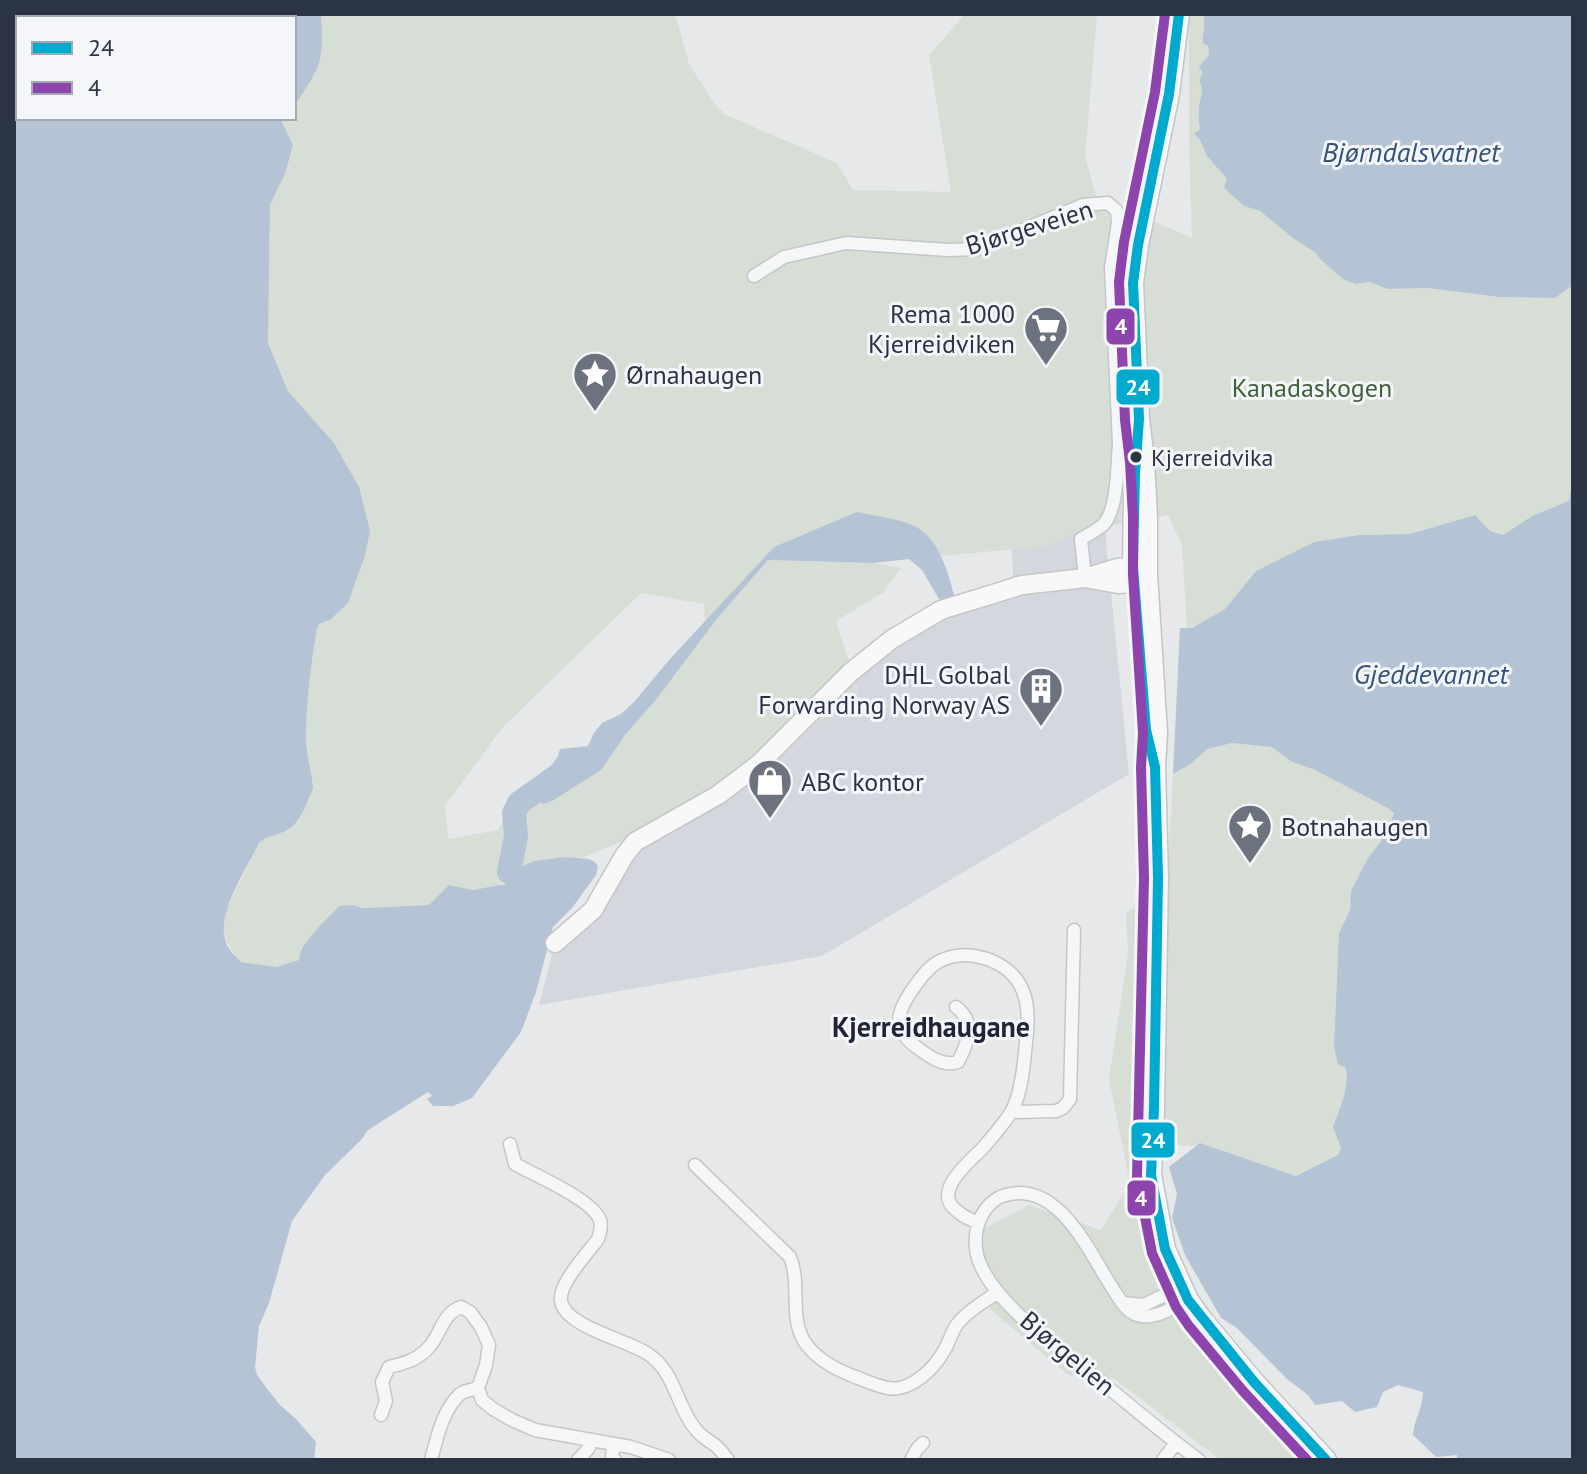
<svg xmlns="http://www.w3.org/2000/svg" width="1587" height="1474" font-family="'PT Sans',sans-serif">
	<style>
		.built { fill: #d4d7dd }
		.green { fill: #d6ded6 }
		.water { fill: #b4c4d5 }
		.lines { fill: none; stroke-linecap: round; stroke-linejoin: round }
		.river { stroke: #b4c4d5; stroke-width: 24 }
		.street-casing { stroke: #c4c6c8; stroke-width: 15 }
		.secondary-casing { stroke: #c4c6c8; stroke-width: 21 }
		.primary-casing { stroke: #c2c5c8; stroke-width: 23 }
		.street { stroke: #f5f6f7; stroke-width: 12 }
		.secondary { stroke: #f8f8f8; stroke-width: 18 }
		.primary { stroke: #f8f8f8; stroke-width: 20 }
		.bus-1-casing { stroke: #f4f6f9; stroke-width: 16 }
		.bus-2-casing { stroke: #f4f6f9; stroke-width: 16 }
		.bus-1 { stroke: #00a9ce; stroke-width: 10 }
		.bus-2 { stroke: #8e44ad; stroke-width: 10 }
		.bus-dot { fill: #2b3445; stroke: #f4f6f9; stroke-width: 3 }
		.labels { text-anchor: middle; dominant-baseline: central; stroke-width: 6; stroke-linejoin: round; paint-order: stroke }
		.bus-label { font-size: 24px; fill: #2b3445; stroke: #f4f6f9; text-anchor: start }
		.street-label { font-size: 26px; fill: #2b3445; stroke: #f4f6f9 }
		.poi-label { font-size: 26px; fill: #2b3445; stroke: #f4f6f9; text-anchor: start }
		.park-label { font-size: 26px; fill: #3f6138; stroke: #f4f6f9 }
		.water-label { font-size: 28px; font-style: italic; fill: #34527a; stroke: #f4f6f9 }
		.neighbourhood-label { font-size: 28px; font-weight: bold; fill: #1d2536; stroke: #f4f6f9 }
		.line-badge { stroke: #f4f6f9; stroke-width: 3 }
		.badge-label { font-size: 22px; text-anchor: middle; font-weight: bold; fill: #fff }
	</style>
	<rect width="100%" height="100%" fill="#e6e8ea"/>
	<path class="built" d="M 1002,290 L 1110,414 L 1106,542 L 1129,774 L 822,956 L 539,1005 L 555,943 L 593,909 L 624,854 L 941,610 L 1013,576 Z"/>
	<path class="green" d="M 321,14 L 675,14 L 689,64 L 714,103 L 726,115 L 837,163 L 853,190 L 951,192 L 929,55 L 965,14 L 1097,14 L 1085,156 L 1096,196 L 1192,238 L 1189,141 L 1189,14 L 1203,14 L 1205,19 L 1202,32 L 1208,46 L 1209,55 L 1203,73 L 1202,98 L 1198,109 L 1200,129 L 1194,135 L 1200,140 L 1207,156 L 1227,179 L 1244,206 L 1260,211 L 1293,238 L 1317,253 L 1320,259 L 1356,284 L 1370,282 L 1387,289 L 1427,288 L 1499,297 L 1555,298 L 1573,285 L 1573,479 L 1569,501 L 1532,516 L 1503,535 L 1490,531 L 1475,515 L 1410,534 L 1359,535 L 1314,542 L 1256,571 L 1225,609 L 1192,628 L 1187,628 L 1182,545 L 1168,515 L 1077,532 L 1046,546 L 942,556 L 924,533 L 774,547 L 705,623 L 704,604 L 641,593 L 502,728 L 445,806 L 448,839 L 498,830 L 529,780 L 544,777 L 534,790 L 625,735 L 655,701 L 716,620 L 768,560 L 873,563 L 901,568 L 884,592 L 836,621 L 858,689 L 798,739 L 732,786 L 654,828 L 582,858 L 565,857 L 534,861 L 508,873 L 498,887 L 468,890 L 449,885 L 429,905 L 357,908 L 299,960 L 276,967 L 241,962 C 225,943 220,933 227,908 L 259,843 L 267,836 L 290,829 L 313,784 C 299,736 309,678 317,629 L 319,624 L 330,620 L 334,443 L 288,391 L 268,343 L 270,205 L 285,174 L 293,145 L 280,118 L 294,118 L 294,100 L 297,101 L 316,72 L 318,64 L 322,38 Z
		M 1232,743 L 1273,747 L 1292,762 L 1313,769 L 1387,807 L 1394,813 L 1386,835 L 1368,858 L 1352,890 L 1350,910 L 1339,933 L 1345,1067 C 1351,1086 1339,1108 1333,1127 L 1341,1148 L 1338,1156 L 1296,1176 L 1200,1143 L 1195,1146 L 1148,1144 L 1138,1181 L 1155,1266 L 1189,1332 L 1307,1460 L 1221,1460 L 1114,1379 L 1068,1375 L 990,1309 L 998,1284 L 969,1237 L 1029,1205 L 1101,1230 L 1130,1183 L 1109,1079 L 1128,954 L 1126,913 L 1167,891 L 1173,774 L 1192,763 L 1207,749 Z"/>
	<path class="water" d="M 14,14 L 321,14 C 322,33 324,56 315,73 C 310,83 303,92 297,102 L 294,100 L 294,18 L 18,18 L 18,118 L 280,118 L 293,145 L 285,174 L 270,205 L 268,343 L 288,391 L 334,443 L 359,487 L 370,531 L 365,555 L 348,603 L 330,620 L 319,624 L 317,629 C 311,664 306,701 306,737 C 306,755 312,772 313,788 C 307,801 302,820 289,829 C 280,835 269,834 259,843 C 247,868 215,915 226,942 C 228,950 236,956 241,962 L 276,967 L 299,960 C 299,943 327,920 339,906 L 353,905 L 363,908 L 429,905 L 449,885 L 473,890 L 512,883 L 509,872 L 534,861 L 565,857 L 589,859 L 595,862 L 598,866 L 596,875 L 572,908 L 553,927 L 536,992 L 521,1032 L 472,1098 L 453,1106 L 433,1106 L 427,1099 L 432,1096 L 428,1092 L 368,1130 L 361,1140 L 325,1175 L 292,1221 L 269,1303 L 259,1326 L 255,1367 L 257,1375 L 265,1386 L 280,1405 L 296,1419 L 316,1442 L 314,1460 L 14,1460 Z
		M 1203,14 L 1573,14 L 1573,285 L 1555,298 L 1499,297 L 1427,288 L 1387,289 L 1370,282 L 1356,284 L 1343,279 L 1320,259 L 1316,253 L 1293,238 L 1260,211 L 1244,206 L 1224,188 L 1227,179 L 1207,156 L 1200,140 L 1194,134 L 1200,129 C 1199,122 1198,114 1199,107 C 1200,97 1205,90 1199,80 L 1203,73 L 1199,67 L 1209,55 L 1208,46 L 1203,43 C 1202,34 1206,21 1203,14 Z
		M 1573,479 L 1573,1460 L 1457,1460 L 1457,1455 L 1436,1457 L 1413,1435 C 1414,1420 1423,1408 1423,1392 L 1398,1385 L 1383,1392 L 1377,1407 L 1355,1412 L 1342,1401 L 1315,1405 L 1308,1395 L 1287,1379 L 1237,1328 L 1221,1318 L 1185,1255 L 1172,1218 L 1177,1194 L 1169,1167 L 1200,1143 L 1296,1176 L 1338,1155 L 1341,1148 L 1333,1127 C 1339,1109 1351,1086 1345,1067 L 1338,1064 L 1334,1047 L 1339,933 L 1350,910 L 1351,891 L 1368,858 L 1386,835 L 1394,813 L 1386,807 L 1313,769 L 1292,762 L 1272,747 L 1232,743 L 1207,749 L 1192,763 L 1173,774 L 1180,628 L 1192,628 L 1225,609 L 1256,571 L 1314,542 L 1359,535 L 1410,534 L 1475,515 L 1490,531 L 1503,535 L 1532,516 L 1569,501 Z
		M 857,512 C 874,516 895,518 912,525 C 939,536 948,573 955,598 L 942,604 L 922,570 L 909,559 L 873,563 L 768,560 L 716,620 L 655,701 L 625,735 L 601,770 L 552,801 L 543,804 L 537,799 L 534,790 L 558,756 L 560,749 L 588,746 L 594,733 L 602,723 L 621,714 L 635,701 L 669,660 L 774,547 Z"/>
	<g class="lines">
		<path class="river" d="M 509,872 L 516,836 L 514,813 L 519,803 L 560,774"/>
		<g class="street-casing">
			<path id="street" d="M 754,276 L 784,257 L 846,243 L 948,250 L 977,249 L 1083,205 L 1108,203 L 1117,211 L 1118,223 L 1111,268 L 1119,444 C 1117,465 1118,510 1103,525 C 1097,530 1088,535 1081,539 L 1085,578
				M 956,1007 C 976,1022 968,1043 958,1062 C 944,1067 930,1057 919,1049 C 894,1031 894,1018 910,993 C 918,982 926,969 938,962 C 967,946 1009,960 1022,989 C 1032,1010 1026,1040 1024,1062 C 1022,1079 1019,1100 1010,1114 C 1002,1126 992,1137 983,1148 C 969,1162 931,1192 957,1211 C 964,1217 970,1220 978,1222
				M 1011,1112 L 1056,1111 L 1063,1108 L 1070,1099 L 1074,930
				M 510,1144 L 515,1164 C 534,1175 592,1199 600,1220 C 602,1226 600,1233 598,1239 C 588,1253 558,1284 561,1301 C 565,1327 628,1340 648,1354 C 676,1372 676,1407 697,1431 C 702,1437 710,1441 716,1446 C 721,1450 724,1455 728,1460
				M 695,1165 L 790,1257 C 801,1283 789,1316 804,1341 C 814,1357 835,1369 853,1376 C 864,1380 876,1386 888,1388 C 911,1392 935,1368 945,1349 C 950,1341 952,1329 959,1322 C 969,1310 985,1301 998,1292
				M 1188,1300 C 1174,1307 1153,1321 1137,1315 C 1126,1312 1119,1298 1113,1289 C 1090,1254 1059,1180 1006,1195 C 994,1198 985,1208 980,1219 C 974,1233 974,1252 981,1266 C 1000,1308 1058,1347 1094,1376 C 1129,1404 1163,1434 1199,1460
				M 1123,1303 L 1144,1305 L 1181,1287
				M 381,1415 L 386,1401 L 382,1382 L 389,1367 C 405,1363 418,1360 429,1347 C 441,1334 442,1314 461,1307 L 470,1312 L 481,1327 L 489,1345 L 486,1365 L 478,1388 L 482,1400 L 493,1409 L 512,1420 L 535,1430 L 631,1447 L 669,1460
				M 614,1444 L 612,1456 L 615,1460
				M 431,1460 C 437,1438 442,1411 460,1394 C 465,1390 472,1390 478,1388
				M 578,1460 L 588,1449 L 592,1440
				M 911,1460 L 917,1449 L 923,1443
				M 1163,1460 L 1176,1443"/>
		</g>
		<g class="secondary-casing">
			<path id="secondary" d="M 555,943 L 593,910 L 624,856 L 635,842 L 718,795 L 759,764 L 851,672 L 892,639 L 941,610 L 1022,585 L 1085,578 L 1118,584 L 1134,583 L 1147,574 L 1133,567 L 1117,568 L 1085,578"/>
		</g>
		<g class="primary-casing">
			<path id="primary" d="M 1179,14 L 1169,94 L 1138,245 L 1133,283 L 1139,419 L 1144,461 L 1147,517 L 1147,574 L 1157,733 L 1155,767 L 1158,878 L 1154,1108 L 1151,1175 L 1165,1249 L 1188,1300 L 1200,1317 L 1254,1382 L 1326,1460
				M 1133,569 L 1134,489"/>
		</g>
		<use href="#street" class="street"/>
		<use href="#secondary" class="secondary"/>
		<use href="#primary" class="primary"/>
		<g class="bus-1-casing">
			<path id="bus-1" d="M 1179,14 L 1169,94 L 1138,245 L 1133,283 L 1139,419 L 1135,473 L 1133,567 L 1146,730 L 1155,767 L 1158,878 L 1154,1108 L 1151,1175 L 1165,1249 L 1188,1300 L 1254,1382 L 1326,1460"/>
		</g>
		<g class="bus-2-casing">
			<path id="bus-2" d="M 1165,14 L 1155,92 L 1124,242 L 1119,282 L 1125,420 L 1130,462 L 1133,517 L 1133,575 L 1143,733 L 1141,767 L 1144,878 L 1137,1176 L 1152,1253 L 1176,1307 L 1189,1326 L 1243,1391 L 1307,1460"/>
		</g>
		<use href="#bus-1" class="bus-1"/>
		<use href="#bus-2" class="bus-2"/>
	</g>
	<defs>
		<g id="supermarket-pin" transform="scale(2.3)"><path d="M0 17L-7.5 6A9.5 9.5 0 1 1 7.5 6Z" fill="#6c737f" stroke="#f4f6f9"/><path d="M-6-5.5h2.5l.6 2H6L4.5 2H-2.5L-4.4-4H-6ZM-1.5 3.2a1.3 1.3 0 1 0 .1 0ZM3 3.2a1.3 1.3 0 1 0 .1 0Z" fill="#fff"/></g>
		<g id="sight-pin" transform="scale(2.3)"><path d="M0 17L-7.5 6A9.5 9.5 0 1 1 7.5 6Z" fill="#6c737f" stroke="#f4f6f9"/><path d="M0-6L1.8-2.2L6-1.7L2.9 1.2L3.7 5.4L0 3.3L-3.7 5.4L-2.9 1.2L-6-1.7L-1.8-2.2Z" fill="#fff"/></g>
		<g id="building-pin" transform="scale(2.3)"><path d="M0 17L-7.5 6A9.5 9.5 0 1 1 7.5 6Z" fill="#6c737f" stroke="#f4f6f9"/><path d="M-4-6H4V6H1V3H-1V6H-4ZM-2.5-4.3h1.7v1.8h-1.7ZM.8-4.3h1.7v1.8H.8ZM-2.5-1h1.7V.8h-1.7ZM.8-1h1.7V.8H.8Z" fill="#fff"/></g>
		<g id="shop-pin" transform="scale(2.3)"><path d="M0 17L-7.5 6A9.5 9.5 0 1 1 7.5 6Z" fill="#6c737f" stroke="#f4f6f9"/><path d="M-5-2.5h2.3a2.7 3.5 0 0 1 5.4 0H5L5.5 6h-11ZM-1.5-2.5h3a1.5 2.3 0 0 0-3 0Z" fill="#fff"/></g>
	</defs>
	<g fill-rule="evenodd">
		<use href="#supermarket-pin" x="1046" y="328"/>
		<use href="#sight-pin" x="595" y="374"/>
		<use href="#building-pin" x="1041" y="689"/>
		<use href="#shop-pin" x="770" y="781"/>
		<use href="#sight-pin" x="1250" y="826"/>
	</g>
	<circle class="bus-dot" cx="1136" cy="457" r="7"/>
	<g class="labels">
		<g class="bus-label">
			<text x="1151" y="457">Kjerreidvika</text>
		</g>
		<g class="street-label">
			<text transform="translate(1029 227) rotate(-17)">Bjørgeveien</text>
			<text transform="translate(1068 1353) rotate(40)">Bjørgelien</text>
		</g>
		<g class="poi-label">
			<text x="1015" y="313" text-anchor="end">Rema 1000<tspan x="1015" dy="30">Kjerreidviken</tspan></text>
			<text x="626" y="374">Ørnahaugen</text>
			<text x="1010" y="674" text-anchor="end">DHL Golbal<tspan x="1010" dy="30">Forwarding Norway AS</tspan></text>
			<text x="801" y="781">ABC kontor</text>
			<text x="1281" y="826">Botnahaugen</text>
		</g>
		<g class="park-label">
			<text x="1312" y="387">Kanadaskogen</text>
		</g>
		<g class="water-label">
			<text x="1411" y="151">Bjørndalsvatnet</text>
			<text x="1431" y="673">Gjeddevannet</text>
		</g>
		<g class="neighbourhood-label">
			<text x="931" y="1026">Kjerreidhaugane</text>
		</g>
	</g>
	<g class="line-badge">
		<rect x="1105" y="307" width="31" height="39" rx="8" fill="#8e44ad"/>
		<rect x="1115" y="368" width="46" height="38" rx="8" fill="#00a9ce"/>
		<rect x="1130" y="1121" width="46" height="38" rx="8" fill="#00a9ce"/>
		<rect x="1126" y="1179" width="31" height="38" rx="8" fill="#8e44ad"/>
	</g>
	<g class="badge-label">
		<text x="1121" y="334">4</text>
		<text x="1138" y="395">24</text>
		<text x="1153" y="1148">24</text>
		<text x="1141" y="1206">4</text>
	</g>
	<rect width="1587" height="1474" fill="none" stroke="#2b3445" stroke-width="32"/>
	<rect x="16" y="16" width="280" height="104" fill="#f4f6f9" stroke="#a4a8b1" stroke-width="2"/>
	<rect x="32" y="42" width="40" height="12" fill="#00a9ce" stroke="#a4a8b1" stroke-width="2"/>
	<text x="88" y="56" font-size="24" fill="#2b3445">24</text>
	<rect x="32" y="82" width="40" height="12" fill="#8e44ad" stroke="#a4a8b1" stroke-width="2"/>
	<text x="88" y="96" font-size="24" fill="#2b3445">4</text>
</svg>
